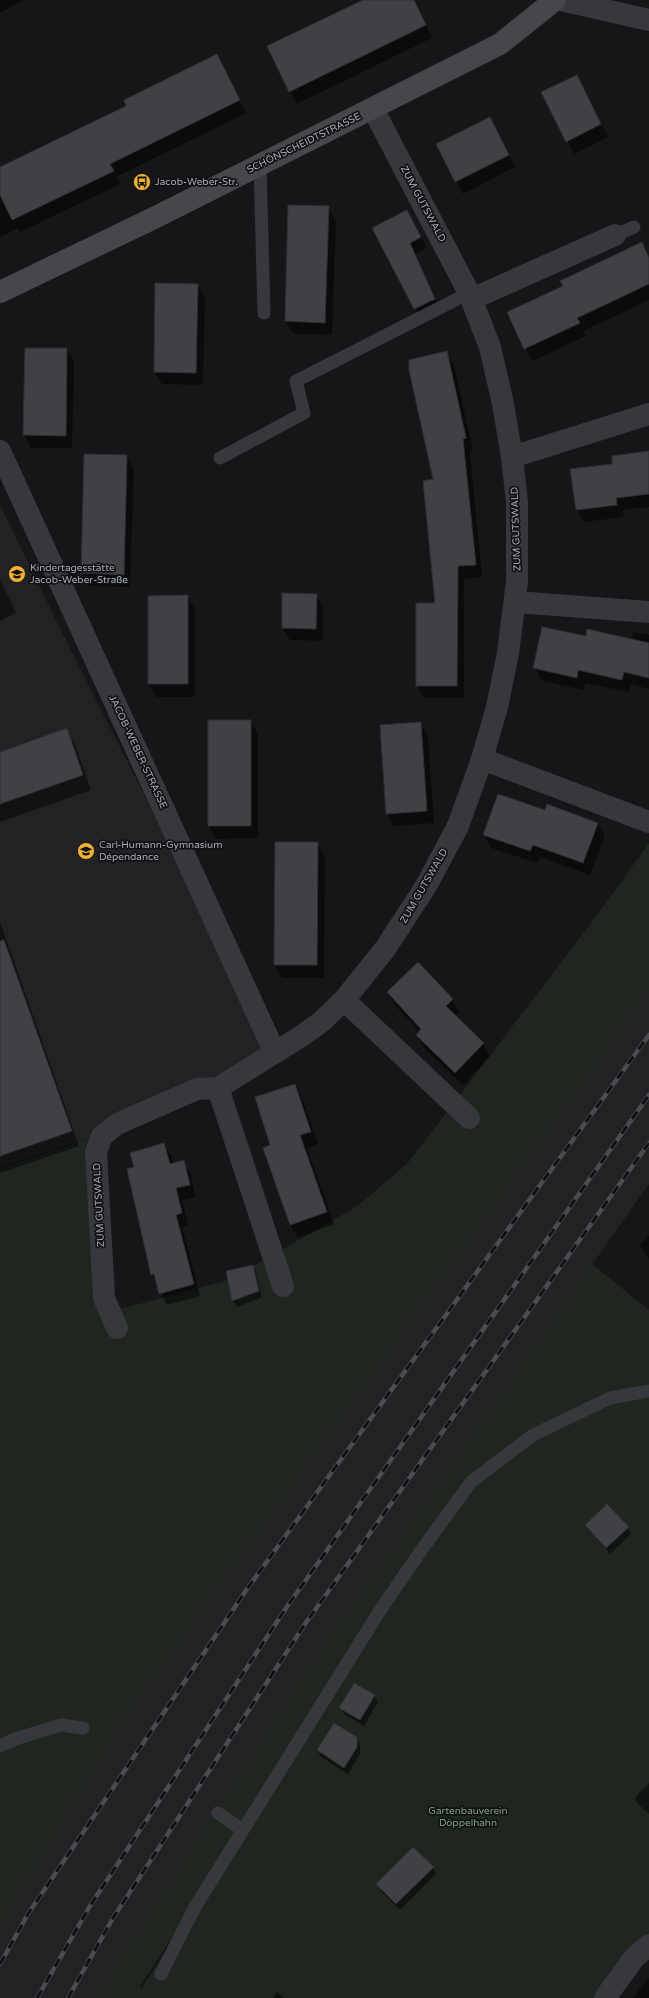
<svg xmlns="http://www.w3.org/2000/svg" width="649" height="1998" font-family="'Varela Round',sans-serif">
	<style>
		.built { fill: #222225 }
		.green { fill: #1e261f; fill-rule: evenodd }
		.shadow { fill: #0007 }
		.building { fill: #404145; stroke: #303034 }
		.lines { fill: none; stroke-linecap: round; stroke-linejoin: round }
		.service { stroke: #37383d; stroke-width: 13 }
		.minor { stroke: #37383d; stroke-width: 22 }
		.secondary { stroke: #45474d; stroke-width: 22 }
		.rail-casing { stroke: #4a4c52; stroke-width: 4.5 }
		.rail { stroke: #111113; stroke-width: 3; stroke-dasharray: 9; stroke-linecap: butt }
		.labels { text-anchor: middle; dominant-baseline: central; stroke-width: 3.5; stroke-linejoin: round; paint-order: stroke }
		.street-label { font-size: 10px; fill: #a8adb8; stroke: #111113 }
		.poi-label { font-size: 10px; fill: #a8adb8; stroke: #111113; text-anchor: start }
		.park-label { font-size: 10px; fill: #7fa381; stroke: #111113 }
	</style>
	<rect width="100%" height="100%" fill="#161618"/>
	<path class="built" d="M 0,505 L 57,622 L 274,1053 L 124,1126 L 0,1168 Z
		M 649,993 L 649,1184 L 314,1658 L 95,1998 L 0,1998 L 0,1926 L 122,1723 Z"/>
	<path class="green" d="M 649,843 L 649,993 L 122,1723 L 0,1926 L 0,1169 L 124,1126 L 109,1140 L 102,1157 L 109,1312 L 229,1280 L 356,1207 L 407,1164 L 595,918 Z
		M 592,1264 L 649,1310 L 649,1391 L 610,1398 L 533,1434 L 472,1483 L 534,1436 L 611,1399 L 649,1392 L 649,1945 L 604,1998 L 95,1998 L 314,1658 ZM 244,1831 L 142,1988 L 139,1987 Z"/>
	<path class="shadow" d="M 0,0 L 24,0 L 0,13 Z
		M 366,0 L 414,0 L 432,38 L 297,104 L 290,91 Z
		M 224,68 L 246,113 L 116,177 L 120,184 L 20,232 L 18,228 L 0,237 L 0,168 L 128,106 Z
		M 576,76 L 608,137 L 574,154 L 567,141 Z
		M 496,130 L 515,167 L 463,194 L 437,145 Z
		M 289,206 L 328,207 L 336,220 L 332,335 L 293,334 L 286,321 Z
		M 413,221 L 427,248 L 415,254 L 440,310 L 421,319 L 373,228 Z
		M 641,244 L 649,257 L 649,300 L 583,331 L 586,336 L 532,361 L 508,313 L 564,287 Z
		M 197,285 L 205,297 L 203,385 L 162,384 L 155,372 Z
		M 67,349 L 74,362 L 72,448 L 31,448 L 24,435 Z
		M 447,353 L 454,365 L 473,451 L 470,452 L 482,577 L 464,579 L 464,698 L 424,698 L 417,686 L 436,604 Z
		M 649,452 L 649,507 L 623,510 L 624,517 L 584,522 L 577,510 L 614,465 Z
		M 85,455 L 127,456 L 134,469 L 130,587 L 89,586 L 82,573 Z
		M 0,580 L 16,613 L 0,621 Z
		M 316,595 L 323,607 L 323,641 L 290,640 L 283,628 Z
		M 187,596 L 195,609 L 195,697 L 156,697 L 149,684 L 149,597 Z
		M 634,632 L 649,635 L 649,689 L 631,684 L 629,692 L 585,683 L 584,690 L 542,681 L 535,668 L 586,637 L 632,640 Z
		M 250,721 L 258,734 L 258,838 L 216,839 L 209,826 Z
		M 420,723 L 428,736 L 434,823 L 394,826 L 387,814 Z
		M 66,729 L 75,744 L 91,790 L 0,822 L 0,753 Z
		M 545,811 L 597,824 L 605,836 L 590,875 L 540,857 L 537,863 L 491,848 L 484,835 Z
		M 276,843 L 317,843 L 325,856 L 324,978 L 282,978 L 275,965 Z
		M 0,922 L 79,1146 L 0,1173 Z
		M 388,993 L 452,1000 L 459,1012 L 455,1016 L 483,1043 L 490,1056 L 463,1085 L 424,1048 L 417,1035 L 420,1032 L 395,1005 Z
		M 295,1085 L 302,1098 L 318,1144 L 307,1148 L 334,1224 L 298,1238 L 290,1225 L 264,1149 L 272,1146 Z
		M 164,1144 L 171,1156 L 173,1164 L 183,1161 L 190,1173 L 196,1197 L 182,1200 L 188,1225 L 182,1227 L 200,1296 L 167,1305 L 152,1275 L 128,1170 L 135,1168 Z
		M 649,1235 L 649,1260 L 640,1245 Z
		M 253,1266 L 256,1272 L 262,1297 L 237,1307 L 233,1301 L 227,1272 Z
		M 586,1525 L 628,1528 L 631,1534 L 610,1554 Z
		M 374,1696 L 378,1702 L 364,1726 L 344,1714 L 340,1708 Z
		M 334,1724 L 357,1738 L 360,1745 L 360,1754 L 348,1774 L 321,1757 L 318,1751 Z
		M 649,1783 L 649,1814 L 639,1805 L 635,1798 Z
		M 433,1868 L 436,1874 L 400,1910 L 381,1891 L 378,1884 Z
		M 649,1978 L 649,1998 L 633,1998 L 645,1982 Z
		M 277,1992 L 285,1998 L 273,1998 Z"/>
	<path class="building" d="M 363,0 L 414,0 L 426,25 L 289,92 L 267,46 Z
		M 217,54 L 240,100 L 110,164 L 114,171 L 12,220 L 0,195 L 0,167 L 126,106 L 124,100 Z
		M 577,75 L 601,124 L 566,142 L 541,92 Z
		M 490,117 L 509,155 L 455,182 L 436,144 Z
		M 288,205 L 329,206 L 325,323 L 285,321 Z
		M 407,210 L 421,237 L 410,243 L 435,299 L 414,309 L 372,228 Z
		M 642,242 L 649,258 L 649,284 L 577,318 L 580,323 L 524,349 L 507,312 L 563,286 L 560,281 Z
		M 155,283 L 198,284 L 196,373 L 154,372 Z
		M 25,348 L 67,348 L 66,436 L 23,435 Z
		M 447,351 L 466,438 L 463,439 L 476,565 L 458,566 L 457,686 L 416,686 L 416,603 L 435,603 L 423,481 L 433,479 L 409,370 L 409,360 Z
		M 649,451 L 649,494 L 616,498 L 617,505 L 576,510 L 570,469 L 612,464 L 612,456 Z
		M 84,454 L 127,455 L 124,575 L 81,573 Z
		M 282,593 L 317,594 L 316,629 L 282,628 Z
		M 188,595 L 188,684 L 148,684 L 148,596 Z
		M 542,627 L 586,636 L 587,629 L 649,643 L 649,678 L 624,672 L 622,680 L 578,670 L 577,678 L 533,668 Z
		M 208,720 L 251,720 L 251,826 L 208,826 Z
		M 421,722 L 427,811 L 386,814 L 380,725 Z
		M 67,728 L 83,775 L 0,804 L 0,752 Z
		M 498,794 L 545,810 L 547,804 L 598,823 L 583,863 L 533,845 L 530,851 L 483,835 Z
		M 275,842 L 318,842 L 317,965 L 274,965 Z
		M 4,940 L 72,1131 L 0,1156 L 0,941 Z
		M 418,962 L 453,999 L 446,1006 L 484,1043 L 455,1073 L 416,1035 L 421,1029 L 387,992 Z
		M 295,1084 L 311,1132 L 300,1135 L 327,1212 L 290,1225 L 263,1148 L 270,1145 L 255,1097 Z
		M 164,1143 L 170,1164 L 184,1160 L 190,1185 L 176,1188 L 182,1213 L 176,1215 L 194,1284 L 159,1294 L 154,1274 L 151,1275 L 127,1169 L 134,1167 L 130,1153 Z
		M 253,1265 L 259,1291 L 232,1301 L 226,1271 Z
		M 607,1504 L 629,1527 L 606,1548 L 585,1525 Z
		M 354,1683 L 375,1695 L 360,1720 L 339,1708 Z
		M 334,1723 L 357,1737 L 357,1747 L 344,1768 L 317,1750 Z
		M 413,1847 L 434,1867 L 396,1904 L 376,1884 Z"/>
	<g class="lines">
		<path class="service" d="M 260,164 L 264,313
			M 615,235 L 634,227
			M 220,458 L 304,413 L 296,381 L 469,293
			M 0,1746 L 15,1739 L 61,1725 L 83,1728
			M 243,1830 L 379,1612 L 420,1552 L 471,1482 L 533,1435 L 610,1398 L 649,1391
			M 161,1974 L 195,1907 L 243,1830 L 218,1813"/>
		<path class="minor" d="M 561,0 L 649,20
			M 472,299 L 615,235
			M 0,451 L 275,1053
			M 512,457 L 649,414
			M 516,602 L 649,612
			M 482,759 L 649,822
			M 344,1000 L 469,1118
			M 218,1088 L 283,1286
			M 117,1328 L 104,1298 L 96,1152 L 102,1136 L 117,1124 L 197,1089 L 218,1088 L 300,1037 L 321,1022 L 344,1000 L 385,949 L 426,886 L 458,826 L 482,759 L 497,707 L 508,653 L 517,582 L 517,502 L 512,457 L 503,404 L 490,347 L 469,293 L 373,109
			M 605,1998 L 634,1958 L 649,1945"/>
		<path class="secondary" d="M 0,292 L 156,217 L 500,44 L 555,0"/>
		<g class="rail-casing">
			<path id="rail" d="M 0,1964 L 28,1914 L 247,1589 L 649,1035
				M 37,1998 L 90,1906 L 284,1611 L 649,1095
				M 68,1998 L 113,1918 L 305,1624 L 649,1143"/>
		</g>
		<use href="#rail" class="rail"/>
	</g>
	<defs>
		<g id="bus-disc" transform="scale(0.9)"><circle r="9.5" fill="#f2b134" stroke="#111113"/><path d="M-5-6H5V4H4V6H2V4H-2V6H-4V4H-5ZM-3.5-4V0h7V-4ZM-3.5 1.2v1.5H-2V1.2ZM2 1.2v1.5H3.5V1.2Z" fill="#111"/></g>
		<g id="school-disc" transform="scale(0.9)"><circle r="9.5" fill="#f2b134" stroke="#111113"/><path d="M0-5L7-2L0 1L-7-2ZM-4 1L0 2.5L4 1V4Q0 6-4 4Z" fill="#111"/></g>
	</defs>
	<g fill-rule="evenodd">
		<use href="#bus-disc" x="142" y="182"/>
		<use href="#school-disc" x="17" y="574"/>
		<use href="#school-disc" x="86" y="851"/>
	</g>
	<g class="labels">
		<g class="street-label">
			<text transform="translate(304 143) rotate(-26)">SCHÖNSCHEIDTSTRASSE</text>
			<text transform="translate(423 204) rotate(62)">ZUM GUTSWALD</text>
			<text transform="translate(516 529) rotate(-92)">ZUM GUTSWALD</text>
			<text transform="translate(138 752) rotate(65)">JACOB-WEBER-STRASSE</text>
			<text transform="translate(424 886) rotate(-60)">ZUM GUTSWALD</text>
			<text transform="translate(99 1205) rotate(-93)">ZUM GUTSWALD</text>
		</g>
		<g class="poi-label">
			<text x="155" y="182">Jacob-Weber-Str.</text>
			<text x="30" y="568">Kindertagesstätte<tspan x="30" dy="12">Jacob-Weber-Straße</tspan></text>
			<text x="99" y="845">Carl-Humann-Gymnasium<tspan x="99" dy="12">Dépendance</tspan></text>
		</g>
		<g class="park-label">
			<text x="468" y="1811">Gartenbauverein<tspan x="468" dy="12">Döppelhahn</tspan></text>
		</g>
	</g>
</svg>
